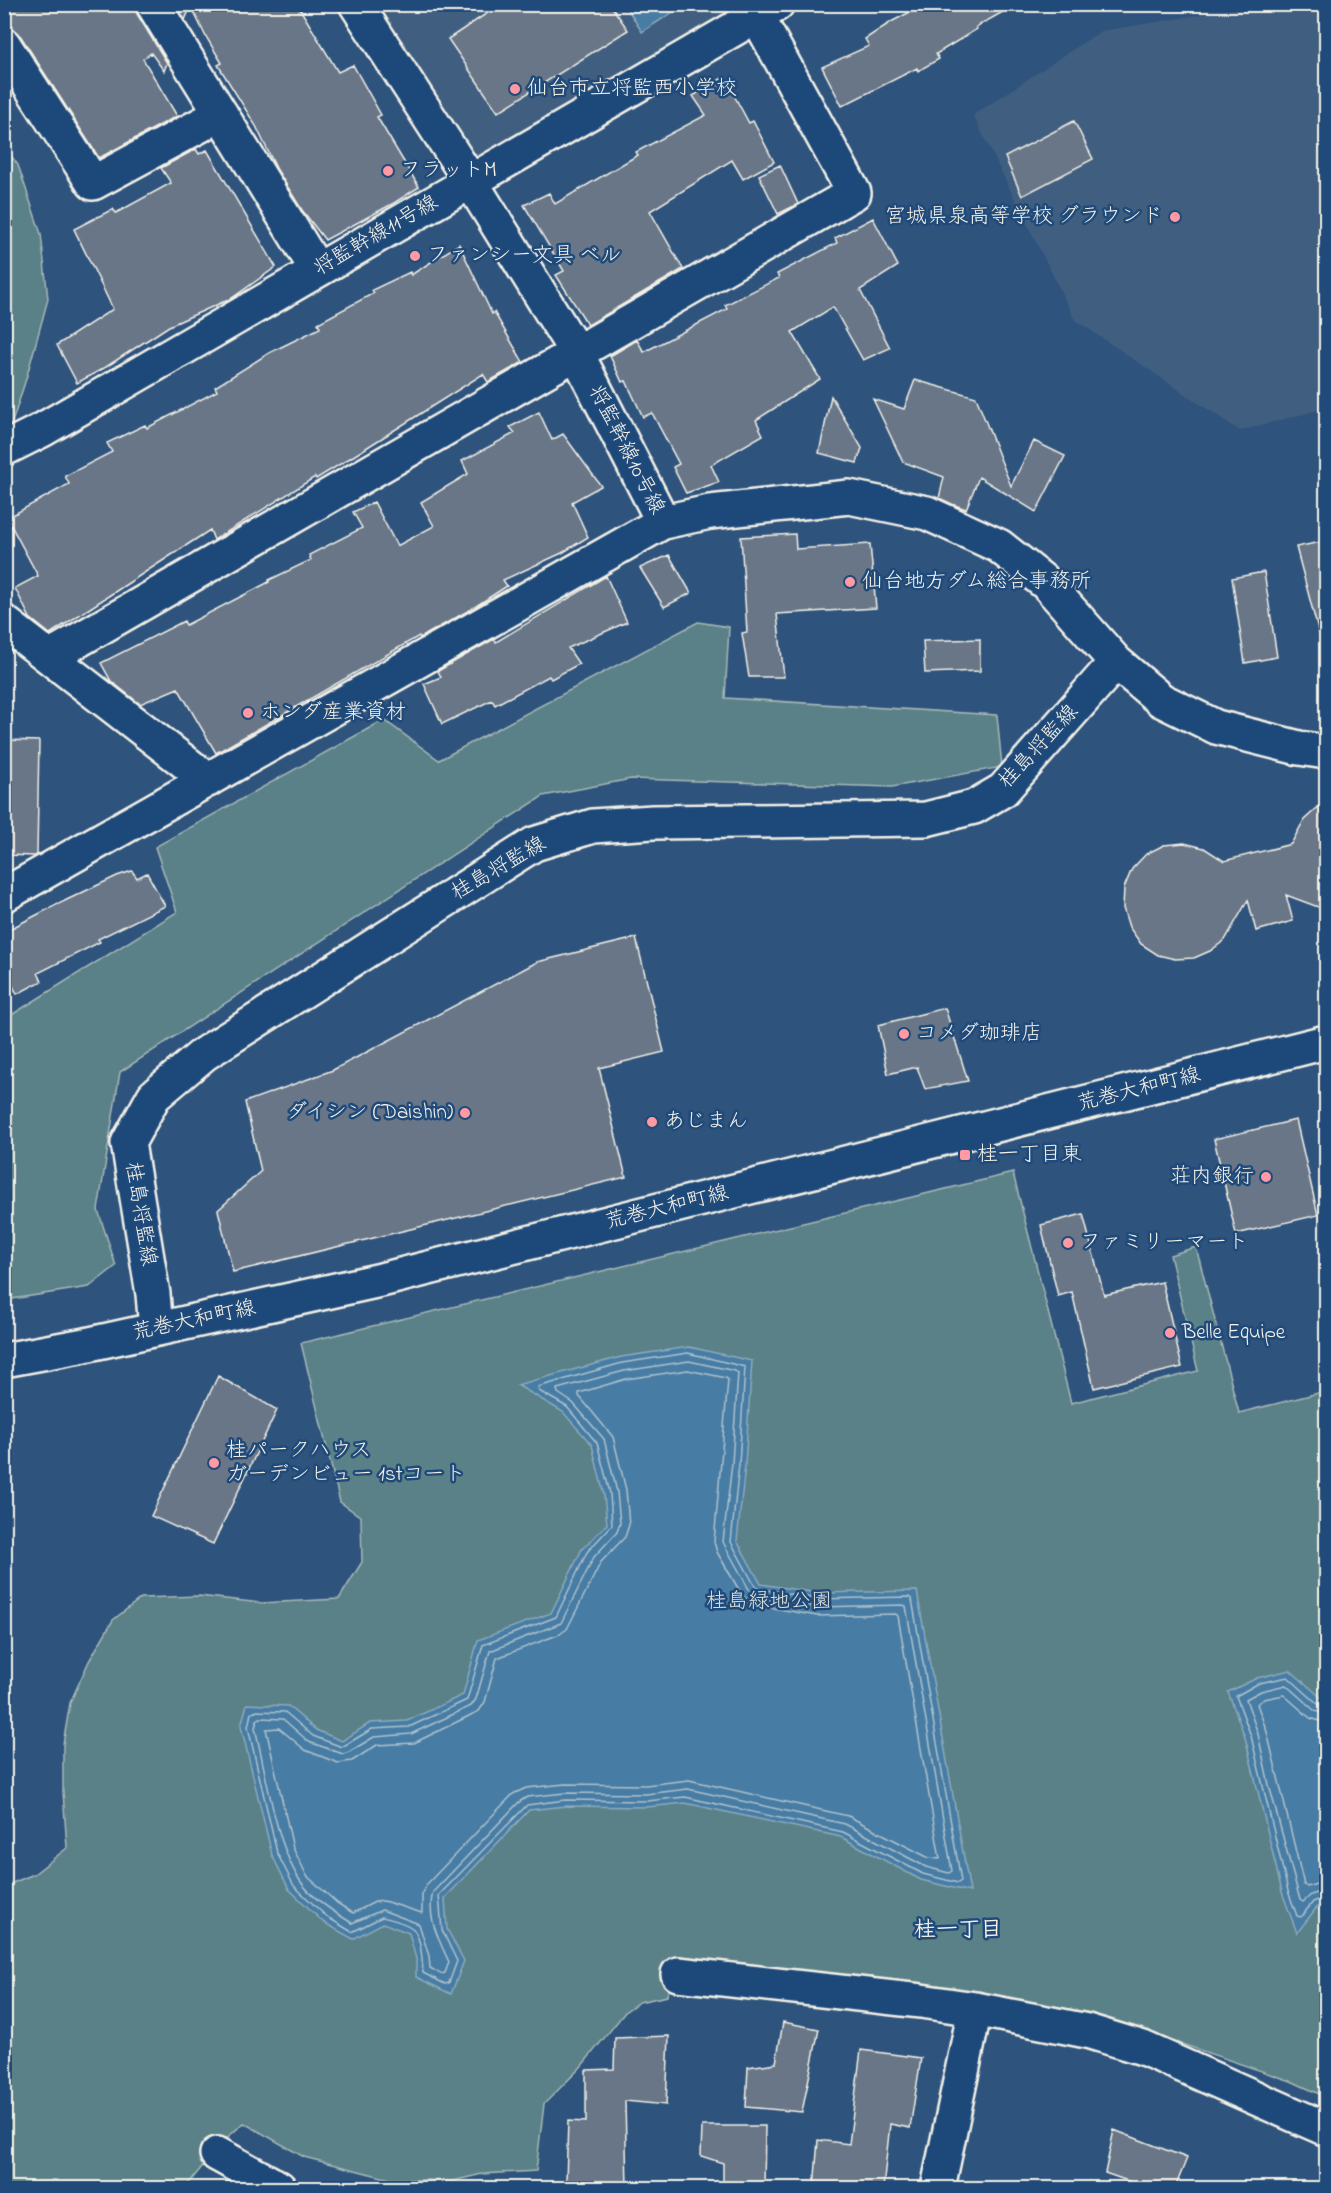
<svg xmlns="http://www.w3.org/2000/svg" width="1331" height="2193" font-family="'Indie Flower','Klee One',sans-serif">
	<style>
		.built { fill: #3f5e80 }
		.green { fill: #5a8187; stroke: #a7b9b8; stroke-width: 1.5 }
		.water { fill: #477ca4; stroke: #8cabbf; stroke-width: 1.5 }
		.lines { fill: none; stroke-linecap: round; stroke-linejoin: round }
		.shore { stroke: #afc2cd; stroke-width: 1.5 }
		.building { fill: #687687; stroke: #f4f1e8; stroke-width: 1.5 }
		.minor-casing { stroke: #f4f1e8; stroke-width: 38 }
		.minor { stroke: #1f4a7a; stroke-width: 33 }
		.poi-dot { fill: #ff9aa2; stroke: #1f4a7a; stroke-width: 2 }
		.labels { text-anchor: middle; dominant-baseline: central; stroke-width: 5; stroke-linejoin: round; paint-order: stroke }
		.poi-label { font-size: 21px; fill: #f4f1e8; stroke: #1f4a7a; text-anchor: start }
		.street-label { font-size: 21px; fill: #f4f1e8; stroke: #1f4a7a }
		.park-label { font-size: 21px; fill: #dde0d9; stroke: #1f4a7a }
		.neighbourhood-label { font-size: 22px; font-weight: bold; fill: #f4f1e8; stroke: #1f4a7a }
	</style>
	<rect width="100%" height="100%" fill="#2e537d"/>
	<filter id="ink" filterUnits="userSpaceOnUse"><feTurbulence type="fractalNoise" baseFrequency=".0167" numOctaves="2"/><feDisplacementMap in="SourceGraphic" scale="12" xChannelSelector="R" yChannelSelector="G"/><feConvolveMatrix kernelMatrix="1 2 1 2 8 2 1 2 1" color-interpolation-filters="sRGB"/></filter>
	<g filter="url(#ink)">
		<path class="built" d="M 368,5 L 741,5 L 475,174 Z
			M 1259,5 L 1326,5 L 1326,408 L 1240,431 L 1075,320 L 973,115 L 1101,31 Z"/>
		<path class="green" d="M 4,146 L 18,165 L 41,234 L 48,299 L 26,379 L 10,429 L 4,431 Z
			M 698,622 L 729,627 L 725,698 L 997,715 L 1002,767 L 892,787 L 631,779 L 543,796 L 120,1072 L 98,1210 L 116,1266 L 89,1287 L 5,1300 L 5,1019 L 177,912 L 155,847 L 384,720 L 439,760 Z
			M 1013,1173 L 1071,1403 L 1198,1371 L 1170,1255 L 1196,1247 L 1239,1413 L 1326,1391 L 1326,2097 L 1291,2081 L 1114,2021 L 871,1977 L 808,1974 L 751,1964 L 674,1957 L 667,1996 L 639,2002 L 626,2011 L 580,2068 L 544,2104 L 536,2171 L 482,2174 L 453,2181 L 390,2179 L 304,2157 L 244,2123 L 222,2142 L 185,2188 L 5,2188 L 5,1886 L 34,1874 L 67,1848 L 63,1792 L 63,1744 L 70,1703 L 89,1661 L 113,1620 L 141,1598 L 199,1596 L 261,1603 L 339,1599 L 362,1562 L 361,1517 L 340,1502 L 301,1343 Z"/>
		<path class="water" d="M 625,5 L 684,5 L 642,32 Z
			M 689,1347 L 752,1361 L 745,1465 L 737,1541 L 761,1584 L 817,1593 L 917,1591 L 970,1892 L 921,1880 L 841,1837 L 685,1803 L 647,1807 L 566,1806 L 529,1810 L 445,1898 L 447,1929 L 464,1961 L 451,1994 L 416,1977 L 416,1959 L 409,1933 L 383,1923 L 353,1939 L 323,1922 L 289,1889 L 272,1855 L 241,1726 L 247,1704 L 288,1706 L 316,1730 L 342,1741 L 370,1723 L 407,1721 L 463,1695 L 478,1640 L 551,1613 L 582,1549 L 607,1524 L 604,1495 L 592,1445 L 563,1412 L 517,1385 L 621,1357 Z
			M 1290,1670 L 1326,1702 L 1326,1902 L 1317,1907 L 1297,1933 L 1282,1892 L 1245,1737 L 1228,1692 L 1257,1678 Z"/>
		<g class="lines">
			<path class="shore" d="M 688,1353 L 745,1367 L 739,1464 L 731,1542 L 756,1588 L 817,1599 L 909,1597 L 912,1599 L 961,1881 L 958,1883 L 923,1874 L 843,1832 L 685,1797 L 647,1801 L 565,1800 L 527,1805 L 439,1895 L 442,1930 L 457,1961 L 449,1983 L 445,1984 L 423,1973 C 422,1961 422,1941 414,1930 C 409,1923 390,1919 382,1917 L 352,1932 L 327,1917 L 294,1886 L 277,1853 L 248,1727 L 251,1713 L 254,1711 L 285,1712 L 313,1736 L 342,1747 L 372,1729 L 409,1727 L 467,1700 L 483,1645 L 556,1617 L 587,1552 L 612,1525 L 610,1493 L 597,1443 L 567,1407 L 539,1391 L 538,1387 L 622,1363 Z
				M 689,1361 L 735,1371 L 738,1373 L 732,1463 L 723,1542 L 751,1593 L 759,1597 L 817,1607 L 903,1605 L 906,1606 L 952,1871 L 949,1873 L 926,1867 L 845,1824 L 688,1789 L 646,1794 L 565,1793 L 527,1797 L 519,1802 L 433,1892 C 426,1917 439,1940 449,1962 L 445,1973 L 441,1974 L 430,1968 L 429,1956 L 419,1924 L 382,1910 L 352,1923 C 335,1913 309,1896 299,1879 C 275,1841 266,1772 255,1728 L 257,1720 L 260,1718 L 283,1719 L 309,1742 L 343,1754 L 349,1752 L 374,1737 L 411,1734 L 471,1706 L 476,1699 L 490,1651 L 561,1623 L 594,1557 L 617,1532 L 620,1523 L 617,1492 L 604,1439 L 573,1403 L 558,1393 L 557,1389 L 624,1371 Z
				M 688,1370 L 726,1378 L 728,1380 L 714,1542 L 717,1552 L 742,1595 L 752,1604 L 817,1616 L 896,1614 L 898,1616 L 940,1859 L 929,1858 L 848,1816 L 689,1780 L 646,1785 L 565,1784 L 526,1788 L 513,1794 L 427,1884 L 422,1895 L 422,1913 L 384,1901 L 375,1902 L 353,1913 L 337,1903 L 307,1876 L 293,1848 L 266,1729 L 279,1728 L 305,1750 L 338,1763 L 352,1761 L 377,1745 L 414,1743 L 479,1711 L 485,1702 L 497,1658 L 560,1634 L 567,1629 L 601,1562 L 625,1537 L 629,1525 L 626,1490 L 613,1437 L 579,1396 L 579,1393 L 626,1379 Z
				M 1326,1706 L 1318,1704 L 1288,1677 L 1259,1683 L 1236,1696 L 1251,1736 L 1288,1891 L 1297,1916 L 1301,1917 L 1313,1902 L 1326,1897
				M 1326,1714 L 1315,1711 L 1286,1685 L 1261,1691 L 1246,1699 L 1258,1734 L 1269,1785 L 1300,1900 L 1303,1902 L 1311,1895 L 1326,1890
				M 1326,1723 L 1310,1718 L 1284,1695 L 1264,1699 L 1257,1704 L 1267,1732 L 1304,1885 L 1307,1887 L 1326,1881"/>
		</g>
		<path class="building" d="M 4,4 L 134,4 L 137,14 L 167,63 L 164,71 L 151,53 L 143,59 L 177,116 L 99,158 L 20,35 L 9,27 L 4,20 Z
			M 175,4 L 297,4 L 338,72 L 353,65 L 381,115 L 377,117 L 419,187 L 394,203 L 325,240 L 302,210 L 277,170 L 256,126 L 218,65 L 222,63 L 205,35 L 191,6 L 185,20 Z
			M 501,4 L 610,4 L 628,30 L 498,112 L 448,39 Z
			M 925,4 L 1017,4 L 976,27 L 977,29 L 936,54 L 939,59 L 918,71 L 917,68 L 842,106 L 822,67 L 869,46 L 865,39 L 891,22 Z
			M 724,77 L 749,123 L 753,121 L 774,162 L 743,179 L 732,160 L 650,211 L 683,269 L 588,325 L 556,275 L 564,271 L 524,205 L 549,193 L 555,204 L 638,155 L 636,152 L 706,115 L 693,96 Z
			M 1074,121 L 1093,159 L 1022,196 L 1005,157 Z
			M 196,149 L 199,154 L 207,150 L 276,267 L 232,298 L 169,326 L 106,367 L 77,383 L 57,345 L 113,309 L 74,229 L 113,209 L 116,213 L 171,183 L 161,168 Z
			M 780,165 L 798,204 L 778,214 L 759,175 Z
			M 873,218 L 898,266 L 860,290 L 890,348 L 863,360 L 833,307 L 792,332 L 820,379 L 756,420 L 763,435 L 711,465 L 719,482 L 686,493 L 673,467 L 679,464 L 652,413 L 643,417 L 626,381 L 622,382 L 610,356 L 637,340 L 644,352 L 727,309 L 725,305 L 779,278 L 777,274 L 837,243 L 835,238 Z
			M 459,244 L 492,314 L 494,312 L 523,362 L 488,382 L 483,374 L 355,455 L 316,479 L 315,477 L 214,540 L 210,530 L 50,634 L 30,618 L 15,588 L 38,576 L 7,518 L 69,484 L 65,476 L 112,452 L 107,443 L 145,425 L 147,428 L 217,391 L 215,387 L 269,353 L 320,328 L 318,323 L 374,293 L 372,290 L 410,272 L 411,275 Z
			M 915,380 L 976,397 L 1011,486 L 1034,441 L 1065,456 L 1036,512 L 979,477 L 966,509 L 952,504 L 939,498 L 944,477 L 903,462 L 873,399 L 904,409 Z
			M 831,396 L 862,448 L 857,463 L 819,453 Z
			M 539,412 L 552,440 L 563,434 L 601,486 L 572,502 L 588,537 L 562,553 L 503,580 L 507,586 L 473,608 L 420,638 L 419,636 L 216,753 L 178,688 L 140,704 L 111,681 L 101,663 L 184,621 L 186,625 L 269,582 L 269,580 L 311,560 L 309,555 L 362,528 L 353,512 L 374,502 L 397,546 L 434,526 L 421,502 L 468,474 L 462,461 L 515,433 L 510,427 Z
			M 795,534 L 796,549 L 870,544 L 876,608 L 777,614 L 784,677 L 749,677 L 742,633 L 747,632 L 741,537 Z
			M 1326,541 L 1326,633 L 1319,634 L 1296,547 Z
			M 669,555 L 691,593 L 664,607 L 640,568 Z
			M 1264,572 L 1277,657 L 1245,663 L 1232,578 Z
			M 606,576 L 627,622 L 568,648 L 579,664 L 551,679 L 549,676 L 495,705 L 492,700 L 442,724 L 424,684 L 441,677 L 438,671 L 494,639 L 496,642 Z
			M 980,639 L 980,671 L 925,673 L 923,641 Z
			M 4,740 L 39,741 L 37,855 L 35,856 L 4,855 Z
			M 1326,800 L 1326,910 L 1286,895 L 1293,921 L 1256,931 L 1248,900 L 1225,940 L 1210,951 L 1194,958 L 1175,959 L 1158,955 L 1141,944 L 1129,927 L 1123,908 L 1124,888 L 1132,869 L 1146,854 L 1164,845 L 1184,843 L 1204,848 L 1224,861 L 1291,844 L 1304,820 Z
			M 132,871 L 137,878 L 147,873 L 165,906 L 98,939 L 100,942 L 38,973 L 42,981 L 17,994 L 4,968 L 4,932 L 54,906 L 117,876 Z
			M 636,938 L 664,1052 L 599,1068 L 626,1177 L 233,1272 L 218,1210 L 261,1171 L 245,1102 L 333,1070 L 537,962 Z
			M 945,1008 L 968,1081 L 925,1089 L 917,1067 L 888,1074 L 878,1025 Z
			M 1296,1120 L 1318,1215 L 1236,1234 L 1214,1139 Z
			M 1083,1214 L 1104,1295 L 1162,1282 L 1182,1367 L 1094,1388 L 1072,1292 L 1058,1296 L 1041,1225 Z
			M 218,1376 L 277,1410 L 213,1544 L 151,1516 Z
			M 783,2022 L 819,2029 L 802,2112 L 746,2107 L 748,2067 L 776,2063 Z
			M 669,2036 L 666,2105 L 625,2101 L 627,2188 L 566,2181 L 568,2121 L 586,2122 L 586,2070 L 614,2069 L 615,2038 Z
			M 861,2050 L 921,2058 L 910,2128 L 890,2124 L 883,2188 L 814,2188 L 818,2140 L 849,2144 Z
			M 702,2126 L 765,2126 L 764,2188 L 723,2188 L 723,2163 L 701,2156 Z
			M 1114,2130 L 1187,2158 L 1175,2188 L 1148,2188 L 1105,2173 Z"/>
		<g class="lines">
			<g class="minor-casing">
				<path id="minor" d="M 153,4 L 317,270
					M 356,4 L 471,182 L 576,352 L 663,522 L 710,512 L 849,497 L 927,513 L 999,546 L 1047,584 L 1116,662 L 1161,700 L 1216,727 L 1299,748 L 1326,752
					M 4,45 L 93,183 L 221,114
					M 4,449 L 42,430 L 777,4
					M 4,622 L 208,780
					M 51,656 L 854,193 L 757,16
					M 4,895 L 663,522
					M 156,1329 L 153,1294 L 128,1143 L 154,1096 L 204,1054 L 534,844 L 593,826 L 653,822 L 926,819 L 974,807 L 1003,790 L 1116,662
					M 4,1360 L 85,1345 L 381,1280 L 1326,1042
					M 678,1974 L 921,2001 L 975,2009 L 1087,2031 L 1143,2048 L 1326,2129
					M 217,2154 L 279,2188
					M 938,2188 L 975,2009"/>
			</g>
			<use href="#minor" class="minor"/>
		</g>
	</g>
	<g class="poi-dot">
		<circle cx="515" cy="89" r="6"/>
		<circle cx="388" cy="171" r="6"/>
		<circle cx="1175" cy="217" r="6"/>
		<circle cx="415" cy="256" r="6"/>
		<circle cx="850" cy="582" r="6"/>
		<circle cx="248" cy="713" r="6"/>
		<circle cx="904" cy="1034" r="6"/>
		<circle cx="465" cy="1113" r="6"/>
		<circle cx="652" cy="1122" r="6"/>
		<rect x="959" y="1149" width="12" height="12" rx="3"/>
		<circle cx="1266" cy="1177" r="6"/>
		<circle cx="1068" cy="1243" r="6"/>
		<circle cx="1170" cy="1333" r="6"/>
		<circle cx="214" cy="1463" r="6"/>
	</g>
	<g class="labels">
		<g class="poi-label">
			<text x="527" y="89">仙台市立将監西小学校</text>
			<text x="400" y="171">フラットM</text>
			<text x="1163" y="217" text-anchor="end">宮城県泉高等学校 グラウンド</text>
			<text x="427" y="256">ファンシー文具 ベル</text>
			<text x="862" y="582">仙台地方ダム総合事務所</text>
			<text x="260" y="713">ホンダ産業資材</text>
			<text x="916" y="1034">コメダ珈琲店</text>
			<text x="453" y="1113" text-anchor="end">ダイシン (Daishin)</text>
			<text x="664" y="1122">あじまん</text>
			<text x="977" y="1155">桂一丁目東</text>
			<text x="1254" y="1177" text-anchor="end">荘内銀行</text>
			<text x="1080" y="1243">ファミリーマート</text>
			<text x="1182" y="1333">Belle Equipe</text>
			<text x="226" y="1451">桂パークハウス<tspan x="226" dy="24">ガーデンビュー 1stコート</tspan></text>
		</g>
		<g class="street-label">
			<text transform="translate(376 236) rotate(-30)">将監幹線11号線</text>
			<text transform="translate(626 450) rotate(63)">将監幹線10号線</text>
			<text transform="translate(1039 747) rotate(-47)">桂島将監線</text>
			<text transform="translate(499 869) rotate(-30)">桂島将監線</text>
			<text transform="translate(1139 1090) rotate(-14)">荒巻大和町線</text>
			<text transform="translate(667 1208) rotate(-14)">荒巻大和町線</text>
			<text transform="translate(140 1214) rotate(81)">桂島将監線</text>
			<text transform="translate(194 1321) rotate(-12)">荒巻大和町線</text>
		</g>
		<g class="park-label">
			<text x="769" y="1602">桂島緑地公園</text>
		</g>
		<g class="neighbourhood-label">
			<text x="958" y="1931">桂一丁目</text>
		</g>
	</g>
	<rect width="1331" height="2193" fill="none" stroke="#1f4a7a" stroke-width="24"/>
	<rect x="12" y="12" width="1307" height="2169" fill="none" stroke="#f4f1e8" stroke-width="2" filter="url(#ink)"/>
</svg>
